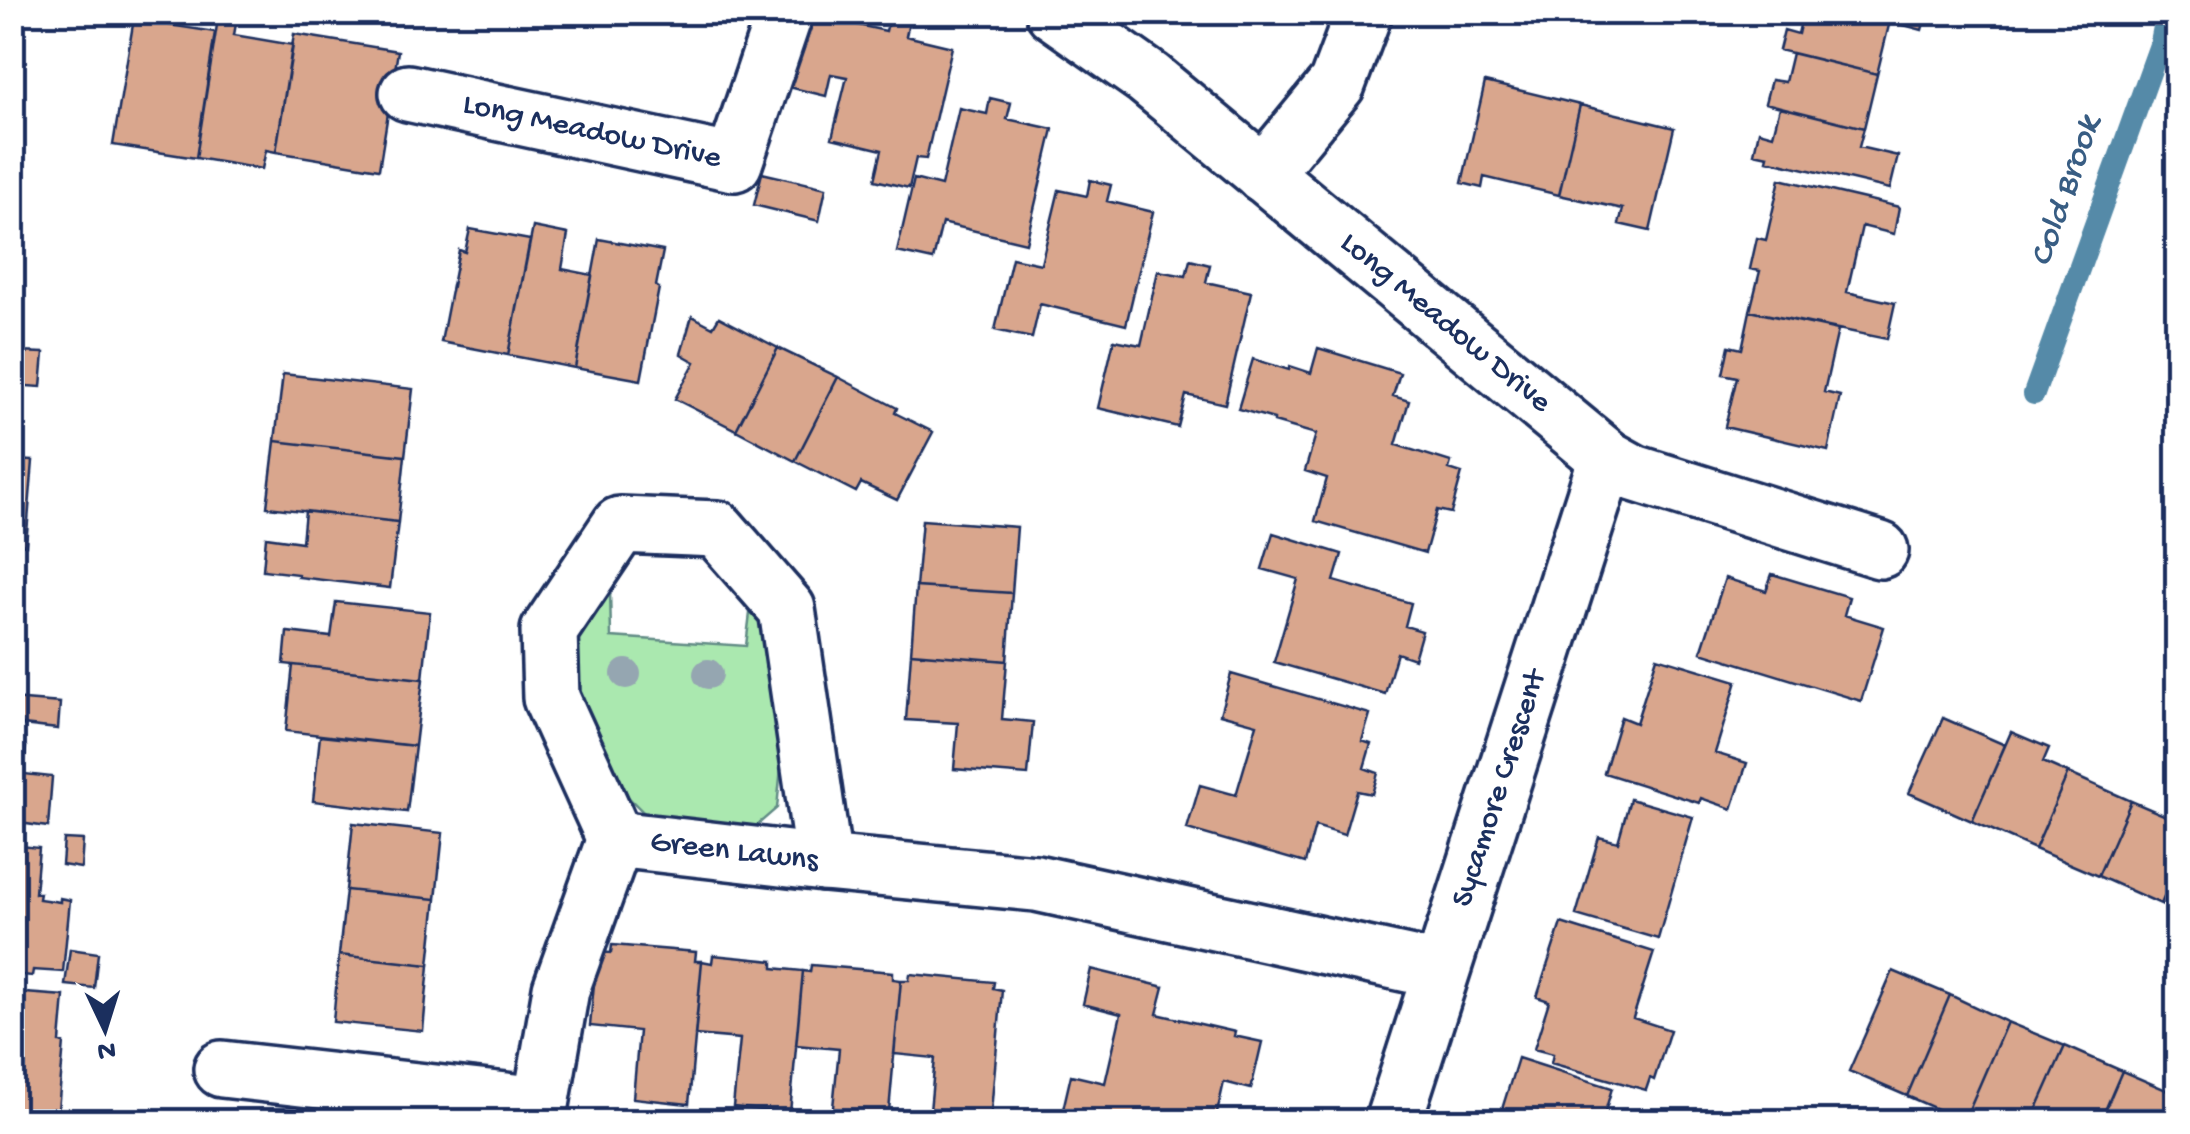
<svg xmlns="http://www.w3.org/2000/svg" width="2190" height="1134" font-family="'Gochi Hand',sans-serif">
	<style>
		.green { fill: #aae8af; stroke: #628c86; stroke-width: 2.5 }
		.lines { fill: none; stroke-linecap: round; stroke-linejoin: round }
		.stream { stroke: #558aa8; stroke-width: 22 }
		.building { fill: #d9a68d; stroke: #1b2f5e; stroke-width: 2.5 }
		.minor-casing { stroke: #1b2f5e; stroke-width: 62 }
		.minor { stroke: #fff; stroke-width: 55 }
		.tree { fill: #95a6b1 }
		.labels { text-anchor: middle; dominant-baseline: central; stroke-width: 10; stroke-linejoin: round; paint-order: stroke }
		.street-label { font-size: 32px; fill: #1b2f5e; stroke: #fff }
		.water-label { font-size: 35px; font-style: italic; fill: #385d83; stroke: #fff }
	</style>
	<rect width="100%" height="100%" fill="#fff"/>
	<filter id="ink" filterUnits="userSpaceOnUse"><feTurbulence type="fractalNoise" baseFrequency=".01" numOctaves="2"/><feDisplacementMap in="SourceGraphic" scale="20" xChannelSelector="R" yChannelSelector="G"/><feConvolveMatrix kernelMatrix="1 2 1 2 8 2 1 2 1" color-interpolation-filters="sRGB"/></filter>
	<g filter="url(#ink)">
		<path class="green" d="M 610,589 L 611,637 L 746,646 L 752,597 L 761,605 L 782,756 L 777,808 L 749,832 L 712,831 L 644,813 L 611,780 L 579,691 L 576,636 Z"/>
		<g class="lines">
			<path class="stream" d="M 2034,394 L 2161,42 L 2167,12"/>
		</g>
		<path class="building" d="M 135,12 L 158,12 L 156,23 L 215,32 L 196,158 L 113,145 Z
			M 219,12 L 238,12 L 234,35 L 293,45 L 276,152 L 266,150 L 262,169 L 196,158 Z
			M 1803,12 L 1855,12 L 1890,21 L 1877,74 L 1779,50 L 1784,30 L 1798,34 Z
			M 1855,12 L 1927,12 L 1922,30 Z
			M 806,14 L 886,31 L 889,18 L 909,22 L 906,36 L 952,47 L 926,159 L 916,158 L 909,188 L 875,180 L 882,150 L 832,138 L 847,77 L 831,74 L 826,96 L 789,87 Z
			M 294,34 L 398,51 L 379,169 L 276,152 Z
			M 1792,53 L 1877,74 L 1864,128 L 1765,103 L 1771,80 L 1785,82 Z
			M 1485,82 L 1580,105 L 1559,195 L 1484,177 L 1482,188 L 1462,183 Z
			M 990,98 L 1011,103 L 1007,119 L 1053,129 L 1026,243 L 942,223 L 933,260 L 897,252 L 914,179 L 941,186 L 959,108 L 987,114 Z
			M 1580,105 L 1674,128 L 1650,231 L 1619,224 L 1623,209 L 1559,195 Z
			M 1780,107 L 1864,128 L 1859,147 L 1898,156 L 1890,189 L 1767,160 L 1768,156 L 1754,153 L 1759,131 L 1773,135 Z
			M 762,173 L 826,188 L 819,221 L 754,205 Z
			M 1780,179 L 1899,207 L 1894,234 L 1862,226 L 1847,292 L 1895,303 L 1887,339 L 1750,311 L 1760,271 L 1750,269 L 1757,238 L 1766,240 Z
			M 1090,180 L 1111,185 L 1107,201 L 1153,212 L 1126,325 L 1040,304 L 1032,338 L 995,330 L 1012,258 L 1041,264 L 1059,190 L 1087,196 Z
			M 533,227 L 568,234 L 562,269 L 592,275 L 575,368 L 508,355 Z
			M 470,229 L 530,240 L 508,355 L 441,342 L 459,250 L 465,252 Z
			M 599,239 L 663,251 L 656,286 L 659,288 L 641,380 L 575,368 Z
			M 12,258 L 20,259 L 15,313 L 22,314 L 18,352 L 44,353 L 41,387 L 12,385 Z
			M 1190,260 L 1210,265 L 1206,282 L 1251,292 L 1225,404 L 1186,395 L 1178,427 L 1098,408 L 1114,340 L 1141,345 L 1158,271 L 1186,276 Z
			M 1750,311 L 1838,330 L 1824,392 L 1840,396 L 1828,451 L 1725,427 L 1737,377 L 1723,374 L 1729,346 L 1742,349 Z
			M 692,316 L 713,327 L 719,317 L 778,348 L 736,430 L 675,399 L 695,362 L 681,354 Z
			M 778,348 L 838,377 L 795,461 L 736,430 Z
			M 1318,348 L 1400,373 L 1393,396 L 1409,401 L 1396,445 L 1451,462 L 1449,469 L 1462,473 L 1451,513 L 1437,510 L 1425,553 L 1315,521 L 1327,478 L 1305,471 L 1316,434 L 1274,422 L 1274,419 L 1238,409 L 1253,359 L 1289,370 L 1290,366 L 1311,373 Z
			M 283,374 L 413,389 L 405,456 L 275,441 Z
			M 838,377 L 897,408 L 895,413 L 933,432 L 897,500 L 861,483 L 856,492 L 795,461 Z
			M 275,441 L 405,456 L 398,522 L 267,507 Z
			M 12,460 L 33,461 L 26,545 L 12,543 Z
			M 305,511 L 398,522 L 390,588 L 298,577 L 298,574 L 263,570 L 266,537 L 302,542 Z
			M 922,520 L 1017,527 L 1012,593 L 916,587 Z
			M 1273,533 L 1342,554 L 1334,581 L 1411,603 L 1405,626 L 1422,631 L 1414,659 L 1397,653 L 1385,694 L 1274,662 L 1298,579 L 1262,569 Z
			M 12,551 L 21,552 L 16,601 L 22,600 L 15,682 L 12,682 Z
			M 2178,556 L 2178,607 L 2165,603 Z
			M 1772,574 L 1849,597 L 1844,615 L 1884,627 L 1861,701 L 1701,652 L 1725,578 L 1766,591 Z
			M 916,587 L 1012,593 L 1007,661 L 911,653 Z
			M 336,602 L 430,612 L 423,679 L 284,664 L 287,632 L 331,637 Z
			M 911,653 L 1007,661 L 1002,719 L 1033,722 L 1028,775 L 954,769 L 958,723 L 906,720 Z
			M 1657,657 L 1737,681 L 1715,753 L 1747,763 L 1732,809 L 1701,798 L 1699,803 L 1604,773 L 1621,717 L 1636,723 Z
			M 293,665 L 423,679 L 415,746 L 286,731 Z
			M 1231,674 L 1370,714 L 1362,741 L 1371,744 L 1364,768 L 1378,773 L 1372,794 L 1357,791 L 1344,835 L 1315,826 L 1305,863 L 1187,829 L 1200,785 L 1236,795 L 1257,724 L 1220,714 Z
			M 12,699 L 60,703 L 58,729 L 22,725 L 19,746 L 26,747 L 24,774 L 52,777 L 48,827 L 19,823 L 18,828 L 12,827 Z
			M 1943,718 L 2005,745 L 1972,821 L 1909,793 Z
			M 2011,732 L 2049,748 L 2043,762 L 2068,773 L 2035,849 L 1972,821 Z
			M 320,736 L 415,746 L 407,812 L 313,801 Z
			M 2068,773 L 2131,801 L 2098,876 L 2035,849 Z
			M 1630,799 L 1693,817 L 1658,939 L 1576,915 L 1599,837 L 1618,842 Z
			M 2131,801 L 2178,821 L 2178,866 L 2161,904 L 2098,876 Z
			M 353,823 L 443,833 L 436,899 L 346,890 Z
			M 64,839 L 83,840 L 81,868 L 62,865 Z
			M 12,845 L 39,848 L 35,893 L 40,893 L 39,899 L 60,902 L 60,898 L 70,900 L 63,972 L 33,970 L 32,976 L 12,974 Z
			M 2178,866 L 2178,911 L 2161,904 Z
			M 346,890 L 436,899 L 429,965 L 339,955 Z
			M 1561,923 L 1654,952 L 1633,1018 L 1670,1030 L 1654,1080 L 1650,1078 L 1646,1090 L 1551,1063 L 1553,1054 L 1534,1049 L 1549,1001 L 1537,997 Z
			M 612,945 L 696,952 L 695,961 L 702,961 L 689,1104 L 633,1098 L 639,1031 L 590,1026 L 597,952 L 611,953 Z
			M 70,949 L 98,953 L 94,988 L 65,985 Z
			M 339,955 L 429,965 L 423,1031 L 333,1022 Z
			M 713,955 L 773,961 L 773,968 L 803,971 L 790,1113 L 733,1107 L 740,1039 L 695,1035 L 702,961 L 712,963 Z
			M 811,965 L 893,972 L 893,979 L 901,980 L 888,1122 L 832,1117 L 839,1049 L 796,1045 L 803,971 L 810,972 Z
			M 1091,969 L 1164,987 L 1157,1014 L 1235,1032 L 1234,1036 L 1262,1042 L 1251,1089 L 1224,1082 L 1215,1122 L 1187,1117 L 1186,1122 L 1077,1122 L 1061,1118 L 1071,1075 L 1105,1083 L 1121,1014 L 1083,1004 Z
			M 1893,971 L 1950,995 L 1907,1096 L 1849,1071 Z
			M 910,974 L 994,982 L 993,988 L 1002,990 L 990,1122 L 929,1122 L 935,1058 L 894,1054 L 901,980 L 909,980 Z
			M 12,992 L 64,996 L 60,1042 L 64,1043 L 57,1122 L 12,1120 Z
			M 1950,995 L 2007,1022 L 1964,1121 L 1907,1096 Z
			M 2007,1022 L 2065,1046 L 2031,1122 L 1966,1122 L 1964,1121 Z
			M 2065,1046 L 2122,1071 L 2100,1122 L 2031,1122 Z
			M 1518,1058 L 1612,1088 L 1602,1122 L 1498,1122 Z
			M 2122,1071 L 2178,1095 L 2178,1101 L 2168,1122 L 2100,1122 Z"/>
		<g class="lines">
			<g class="minor-casing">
				<g id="minor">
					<path id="s1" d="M 1054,12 L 1148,78 L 1607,458 L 1634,473 L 1880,550"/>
					<path id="s2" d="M 408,93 L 734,163 L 785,12"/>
					<path d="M 1263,174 L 1337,84 L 1364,12"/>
					<path d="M 615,839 L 551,698 L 549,631 L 620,525 L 717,529 L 787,609 L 824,863"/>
					<path id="s3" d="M 222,1069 L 541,1105 L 561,989 L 615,839 L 824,863 L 1036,883 L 1440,971"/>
					<path id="s4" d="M 1393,1122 L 1607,458"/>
				</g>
			</g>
			<use href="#minor" class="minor"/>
		</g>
		<g class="tree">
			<circle cx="626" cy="674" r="15"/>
			<circle cx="708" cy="674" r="15"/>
		</g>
	</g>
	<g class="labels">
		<g class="street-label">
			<text stroke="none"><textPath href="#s2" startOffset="188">Long Meadow Drive</textPath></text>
			<text stroke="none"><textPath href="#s1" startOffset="500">Long Meadow Drive</textPath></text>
			<text stroke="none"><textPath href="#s4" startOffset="350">Sycamore Crescent</textPath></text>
			<text stroke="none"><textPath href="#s3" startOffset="718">Green Lawns</textPath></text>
		</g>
		<g class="water-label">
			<text transform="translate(2067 192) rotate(-71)">Cold Brook</text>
		</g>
	</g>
	<rect width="2190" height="1134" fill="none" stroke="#fff" stroke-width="50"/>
	<rect x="25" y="25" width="2140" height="1084" fill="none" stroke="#1b2f5e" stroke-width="4" filter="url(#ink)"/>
	<g transform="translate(105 1029) rotate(176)" stroke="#ffffff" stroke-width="8" paint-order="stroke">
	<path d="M0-8L18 38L0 25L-18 38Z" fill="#1b2f5e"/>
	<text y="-15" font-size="28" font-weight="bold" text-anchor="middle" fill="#1b2f5e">N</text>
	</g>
</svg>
